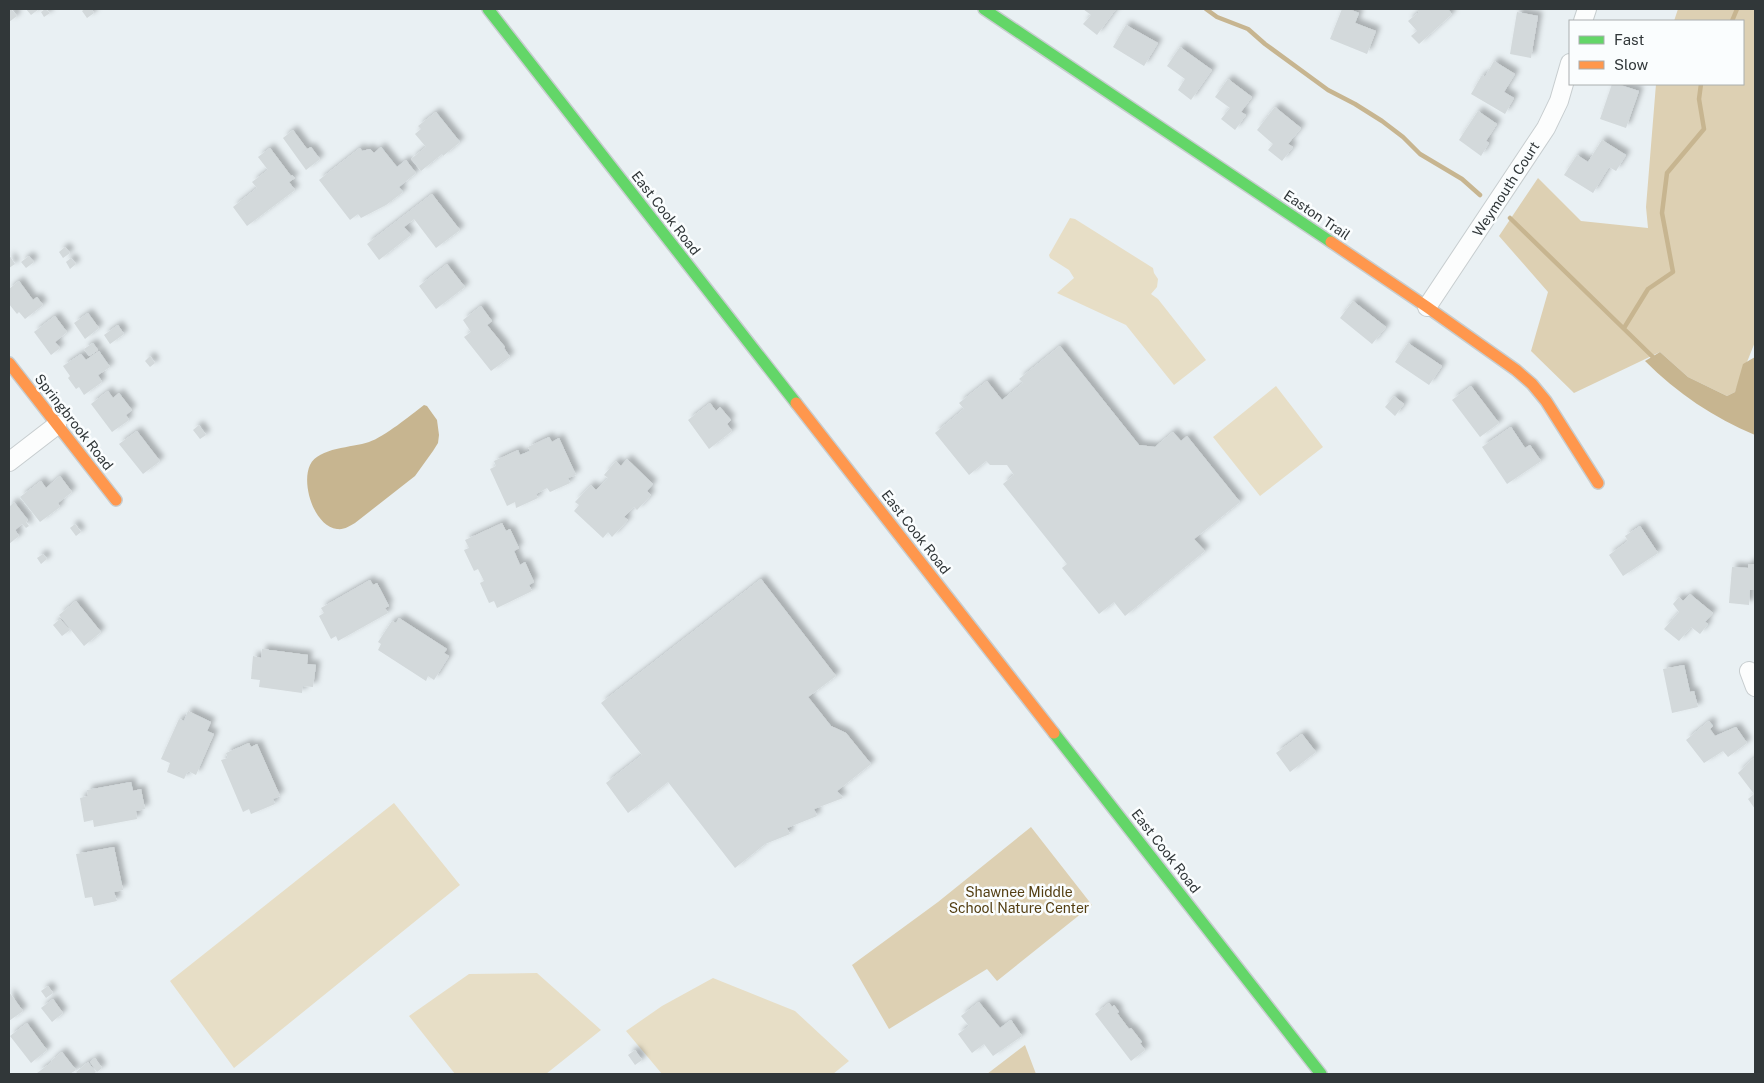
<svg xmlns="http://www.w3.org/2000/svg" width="1764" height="1083" font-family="'Public Sans',sans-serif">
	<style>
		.green { fill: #e7dec6 }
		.forest { fill: #ddd0b3 }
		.water { fill: #c7b590 }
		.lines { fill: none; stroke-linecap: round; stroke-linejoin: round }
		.stream { stroke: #c7b590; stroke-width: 4.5 }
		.building { fill: #d3d9db; filter: url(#shadow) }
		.street-casing { stroke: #c7cdcf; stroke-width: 20 }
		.fast-casing { stroke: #c7cdcf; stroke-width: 14 }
		.slow-casing { stroke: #c7cdcf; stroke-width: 14 }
		.street { stroke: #fcfdfd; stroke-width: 18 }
		.fast { stroke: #63d668; stroke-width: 11 }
		.slow { stroke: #ff974d; stroke-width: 11 }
		.labels { text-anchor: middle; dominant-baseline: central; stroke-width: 5; stroke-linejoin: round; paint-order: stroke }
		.street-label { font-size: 14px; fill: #313739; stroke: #fafdfe }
		.park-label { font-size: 14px; fill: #533e12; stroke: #fafdfe }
	</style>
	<defs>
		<filter id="shadow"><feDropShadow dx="4.5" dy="-4.5" stdDeviation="2.5" flood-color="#0004"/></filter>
	</defs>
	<rect width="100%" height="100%" fill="#e9f0f3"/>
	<path class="green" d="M 1070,218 L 1075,219 L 1153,268 L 1154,273 L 1158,279 L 1157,287 L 1151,294 L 1158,299 L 1206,360 L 1174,385 L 1126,325 L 1057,293 L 1074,278 L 1069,270 L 1050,258 L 1049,255 Z
		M 1276,386 L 1323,447 L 1260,496 L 1213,437 Z
		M 394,803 L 460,885 L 234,1068 L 170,981 Z
		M 537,973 L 601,1030 L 546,1074 L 455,1074 L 409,1016 L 469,974 Z
		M 713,978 L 795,1011 L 849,1061 L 833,1074 L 662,1074 L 626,1031 L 662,1006 Z"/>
	<path class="forest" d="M 1678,9 L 1755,9 L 1755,342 L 1735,392 L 1727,396 L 1688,377 L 1660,352 L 1574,393 L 1531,351 L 1548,292 L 1499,236 L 1538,178 L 1581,221 L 1648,228 L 1646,207 L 1656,84 L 1743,84 L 1743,21 L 1674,21 Z
		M 1031,827 L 1092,905 L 997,981 L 987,969 L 889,1029 L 852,965 L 938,902 Z
		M 1025,1045 L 1036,1074 L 987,1074 Z"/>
	<path class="water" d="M 1660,352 L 1688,377 L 1727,396 L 1735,392 L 1743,364 L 1755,357 L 1755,435 C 1714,418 1677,393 1645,361 Z
		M 424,405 L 427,406 L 437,420 L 439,435 L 438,443 L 433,451 L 415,476 L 355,523 C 350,526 344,530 337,529 C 314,526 301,484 310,465 C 319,447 352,448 369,442 C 384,437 411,415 424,405 Z"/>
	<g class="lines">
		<path class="stream" d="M 1206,9 L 1217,17 L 1248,29 L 1265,44 L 1328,90 L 1355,104 L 1382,121 L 1403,137 L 1420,154 L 1462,179 L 1480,195
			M 1732,21 L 1737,9
			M 1510,218 L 1656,360
			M 1624,328 L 1648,289 L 1673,272 L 1662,213 L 1667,173 L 1704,129 L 1699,99 L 1701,84"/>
	</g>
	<path class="building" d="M 9,9 L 11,9 L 17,16 L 9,22 Z
		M 26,9 L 39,9 L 31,15 Z
		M 45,9 L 50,13 L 44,17 L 41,12 Z
		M 85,9 L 91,9 L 94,13 L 87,18 L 82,11 Z
		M 1083,9 L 1116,9 L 1097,35 L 1083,24 L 1091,15 Z
		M 1342,9 L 1349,9 L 1359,13 L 1355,23 L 1376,31 L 1367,54 L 1330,39 Z
		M 1416,9 L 1448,9 L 1452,14 L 1419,44 L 1411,36 L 1417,31 L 1408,21 L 1419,12 Z
		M 1517,12 L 1538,16 L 1531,58 L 1510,54 Z
		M 1126,25 L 1158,43 L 1144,66 L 1113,47 Z
		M 1180,47 L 1212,70 L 1191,100 L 1178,90 L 1185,79 L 1167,66 Z
		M 1494,61 L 1515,74 L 1504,92 L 1514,98 L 1505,114 L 1471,94 L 1482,75 L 1485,77 Z
		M 1228,79 L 1252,97 L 1241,112 L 1246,115 L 1235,130 L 1221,119 L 1230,108 L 1215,97 Z
		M 1612,84 L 1617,84 L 1639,91 L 1626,128 L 1600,119 Z
		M 1275,107 L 1301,128 L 1288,144 L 1293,147 L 1282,161 L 1268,150 L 1273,144 L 1257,130 Z
		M 1478,111 L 1497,124 L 1486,141 L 1489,143 L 1481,156 L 1459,140 Z
		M 436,112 L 460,142 L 443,156 L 442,154 L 421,171 L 411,159 L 426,147 L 415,134 L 421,129 L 418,126 Z
		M 293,130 L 307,149 L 311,147 L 320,159 L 306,170 L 283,138 Z
		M 1602,140 L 1626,155 L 1616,171 L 1609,167 L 1593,193 L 1564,175 L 1577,155 L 1588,162 Z
		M 381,147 L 397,167 L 406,160 L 416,173 L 399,187 L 403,192 L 386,205 L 361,218 L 358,214 L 350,220 L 319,180 L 360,148 L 362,151 L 370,149 L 374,153 Z
		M 270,148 L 291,176 L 292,175 L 295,178 L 289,182 L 295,190 L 247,226 L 233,207 L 257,188 L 252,182 L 268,170 L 258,157 Z
		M 432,194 L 460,230 L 436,248 L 414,219 L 404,227 L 411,235 L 379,260 L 367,244 Z
		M 65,247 L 70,253 L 63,258 L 59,252 Z
		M 9,255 L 15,264 L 9,268 Z
		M 29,256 L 34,262 L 26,268 L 21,262 Z
		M 71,258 L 76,264 L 70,269 L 66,262 Z
		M 447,264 L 465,287 L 436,309 L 419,286 Z
		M 19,281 L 33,300 L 37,297 L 43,305 L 25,319 L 19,312 L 17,314 L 9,304 L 9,289 Z
		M 1353,301 L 1386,327 L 1372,344 L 1340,318 Z
		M 481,306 L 492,321 L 487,325 L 505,347 L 504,348 L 510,357 L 491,371 L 464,337 L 471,332 L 463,320 Z
		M 88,313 L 99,328 L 85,339 L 74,323 Z
		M 55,316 L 67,332 L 55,342 L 60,348 L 51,355 L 34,332 Z
		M 118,325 L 124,334 L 110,344 L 104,335 Z
		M 93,343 L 98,350 L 89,356 L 84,349 Z
		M 1408,343 L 1442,366 L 1429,385 L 1395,362 Z
		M 1060,346 L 1139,445 L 1155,447 L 1173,432 L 1181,441 L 1187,436 L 1240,502 L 1194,539 L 1205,551 L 1125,616 L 1114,602 L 1099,614 L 1062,568 L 1067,564 L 1003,484 L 1014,475 L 1007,465 L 990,465 L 986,461 L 969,475 L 935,433 L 964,409 L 959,403 L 987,381 L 1002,400 L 1023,383 L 1019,379 Z
		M 99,351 L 110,367 L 98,375 L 102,382 L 84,395 L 79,387 L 76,389 L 68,378 L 70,376 L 63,366 L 81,354 L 86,360 Z
		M 150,356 L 155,363 L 150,367 L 145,361 Z
		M 1471,386 L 1499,423 L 1480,437 L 1452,400 Z
		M 108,391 L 113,398 L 119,393 L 132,410 L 126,415 L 129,420 L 112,432 L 91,404 Z
		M 1394,396 L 1404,404 L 1395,416 L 1385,407 Z
		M 710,403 L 716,411 L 720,407 L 731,420 L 727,424 L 732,431 L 709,449 L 688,420 Z
		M 199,425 L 206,435 L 200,439 L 193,430 Z
		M 1511,427 L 1525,448 L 1530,445 L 1541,461 L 1507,484 L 1482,447 Z
		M 137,431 L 160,461 L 143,474 L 119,444 Z
		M 549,437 L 552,442 L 559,438 L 576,475 L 568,478 L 570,483 L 550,492 L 547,488 L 536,494 L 538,498 L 516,508 L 515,502 L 507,506 L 490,469 L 496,466 L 494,461 L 518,450 L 520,455 L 530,451 L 528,447 Z
		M 627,459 L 653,484 L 647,491 L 651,495 L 637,510 L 634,507 L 624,517 L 628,520 L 612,537 L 608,532 L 603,538 L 574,511 L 579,505 L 575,502 L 591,485 L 596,490 L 608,478 L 604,475 L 616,461 L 621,466 Z
		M 60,476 L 72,492 L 58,503 L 60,507 L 40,522 L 20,497 L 41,481 L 46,488 Z
		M 14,502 L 28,520 L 26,522 L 29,526 L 26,528 L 22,524 L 15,530 L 19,536 L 9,544 L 9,507 Z
		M 502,523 L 506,531 L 510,529 L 519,548 L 514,551 L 520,565 L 525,562 L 534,582 L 529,585 L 532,591 L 497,608 L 494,601 L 489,603 L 480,583 L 484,581 L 478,569 L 474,571 L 464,550 L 469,548 L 465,540 Z
		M 75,524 L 81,532 L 76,536 L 70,528 Z
		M 1640,526 L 1658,553 L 1623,576 L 1609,555 L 1628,541 L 1625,536 Z
		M 43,554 L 47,559 L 41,564 L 37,558 Z
		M 1748,564 L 1755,564 L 1755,590 L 1750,590 L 1749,605 L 1729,603 L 1732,567 L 1748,568 Z
		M 761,579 L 836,676 L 808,697 L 831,726 L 846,733 L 871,764 L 837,791 L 843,798 L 814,809 L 817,816 L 787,828 L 790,834 L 765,844 L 735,868 L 668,782 L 628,813 L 606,783 L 642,755 L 601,703 Z
		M 370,580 L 373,585 L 377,583 L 389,606 L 385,608 L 388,613 L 338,641 L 336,636 L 331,639 L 319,616 L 324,613 L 321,608 Z
		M 1690,594 L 1713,613 L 1705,622 L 1708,624 L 1700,634 L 1691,627 L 1679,641 L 1664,629 L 1679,612 L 1673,604 L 1679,597 L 1683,601 Z
		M 76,601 L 101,632 L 84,646 L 59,615 Z
		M 399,618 L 447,649 L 444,653 L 449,656 L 434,680 L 428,676 L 426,681 L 378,650 L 381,644 L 378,642 L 392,621 L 396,623 Z
		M 60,619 L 70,630 L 62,636 L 53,625 Z
		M 262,649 L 308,655 L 307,664 L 316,665 L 313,687 L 303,686 L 302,693 L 259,687 L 260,680 L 251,679 L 253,656 L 261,658 Z
		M 1684,665 L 1690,692 L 1694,691 L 1698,707 L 1672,713 L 1663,669 Z
		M 188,711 L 211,722 L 207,731 L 214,734 L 196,775 L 188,771 L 184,779 L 167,772 L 170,763 L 161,759 L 179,719 L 184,721 Z
		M 1709,721 L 1713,726 L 1710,729 L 1715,736 L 1736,727 L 1747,743 L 1728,757 L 1723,751 L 1704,763 L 1686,740 Z
		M 1302,734 L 1316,752 L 1290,772 L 1276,753 Z
		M 249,743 L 251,747 L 257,744 L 280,796 L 273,799 L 275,804 L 251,814 L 249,809 L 243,812 L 221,760 L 228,758 L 226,753 Z
		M 1755,757 L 1755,809 L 1748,799 L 1754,794 L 1738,773 Z
		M 131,782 L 133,791 L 141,789 L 145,809 L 136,811 L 137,819 L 94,827 L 93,820 L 84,822 L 80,798 L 88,796 L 87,790 Z
		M 114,847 L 123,890 L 114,892 L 117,901 L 94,906 L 92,897 L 85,898 L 76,854 Z
		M 48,986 L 53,993 L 46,998 L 41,991 Z
		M 9,992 L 23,1011 L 9,1021 Z
		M 53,999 L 63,1013 L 52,1022 L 41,1008 Z
		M 979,1002 L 1000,1028 L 1011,1020 L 1022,1036 L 993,1056 L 984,1044 L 972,1053 L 958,1034 L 969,1026 L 961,1016 Z
		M 1109,1003 L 1112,1007 L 1114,1005 L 1119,1012 L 1117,1013 L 1129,1029 L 1131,1028 L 1142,1042 L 1140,1043 L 1145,1050 L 1131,1061 L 1095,1014 Z
		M 27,1023 L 47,1050 L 31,1063 L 10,1036 Z
		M 635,1050 L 642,1060 L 635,1065 L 628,1055 Z
		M 62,1052 L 76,1070 L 70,1074 L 38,1074 L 37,1073 L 52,1062 L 51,1061 Z
		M 95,1058 L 102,1068 L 97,1072 L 90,1062 Z
		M 88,1062 L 96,1072 L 93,1074 L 78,1074 L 76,1072 Z"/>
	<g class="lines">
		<g class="street-casing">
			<path id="street" d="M 1583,21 L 1587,9
				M 1427,307 L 1546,128 L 1559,101 L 1570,63
				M 9,462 L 57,425
				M 1749,671 L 1755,687"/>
		</g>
		<g class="fast-casing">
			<path id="fast" d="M 488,9 L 796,403
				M 984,9 L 1331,242
				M 1054,733 L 1321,1074"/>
		</g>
		<g class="slow-casing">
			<path id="slow" d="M 1331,242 L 1427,307 L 1516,370 L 1532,384 L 1546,401 L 1598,483
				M 9,363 L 116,500
				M 796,403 L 1054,733"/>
		</g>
		<use href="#street" class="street"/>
		<use href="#fast" class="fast"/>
		<use href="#slow" class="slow"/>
	</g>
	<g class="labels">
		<g class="street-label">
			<text transform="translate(1506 189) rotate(-57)">Weymouth Court</text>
			<text transform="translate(666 213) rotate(52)">East Cook Road</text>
			<text transform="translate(1317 215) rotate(34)">Easton Trail</text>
			<text transform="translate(74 422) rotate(52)">Springbrook Road</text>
			<text transform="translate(916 532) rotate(52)">East Cook Road</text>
			<text transform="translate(1166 851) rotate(52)">East Cook Road</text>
		</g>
		<g class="park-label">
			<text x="1019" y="892">Shawnee Middle<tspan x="1019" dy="16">School Nature Center</tspan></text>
		</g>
	</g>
	<rect width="1764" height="1083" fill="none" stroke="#313739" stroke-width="20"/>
	<rect x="1569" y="20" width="175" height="65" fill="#fafdfe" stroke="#aaaeaf"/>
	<rect x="1579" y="36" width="25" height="8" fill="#63d668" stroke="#aaaeaf"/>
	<text x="1614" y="45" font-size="15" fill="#313739">Fast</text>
	<rect x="1579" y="61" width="25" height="8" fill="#ff974d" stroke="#aaaeaf"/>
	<text x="1614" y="70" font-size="15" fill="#313739">Slow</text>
</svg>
